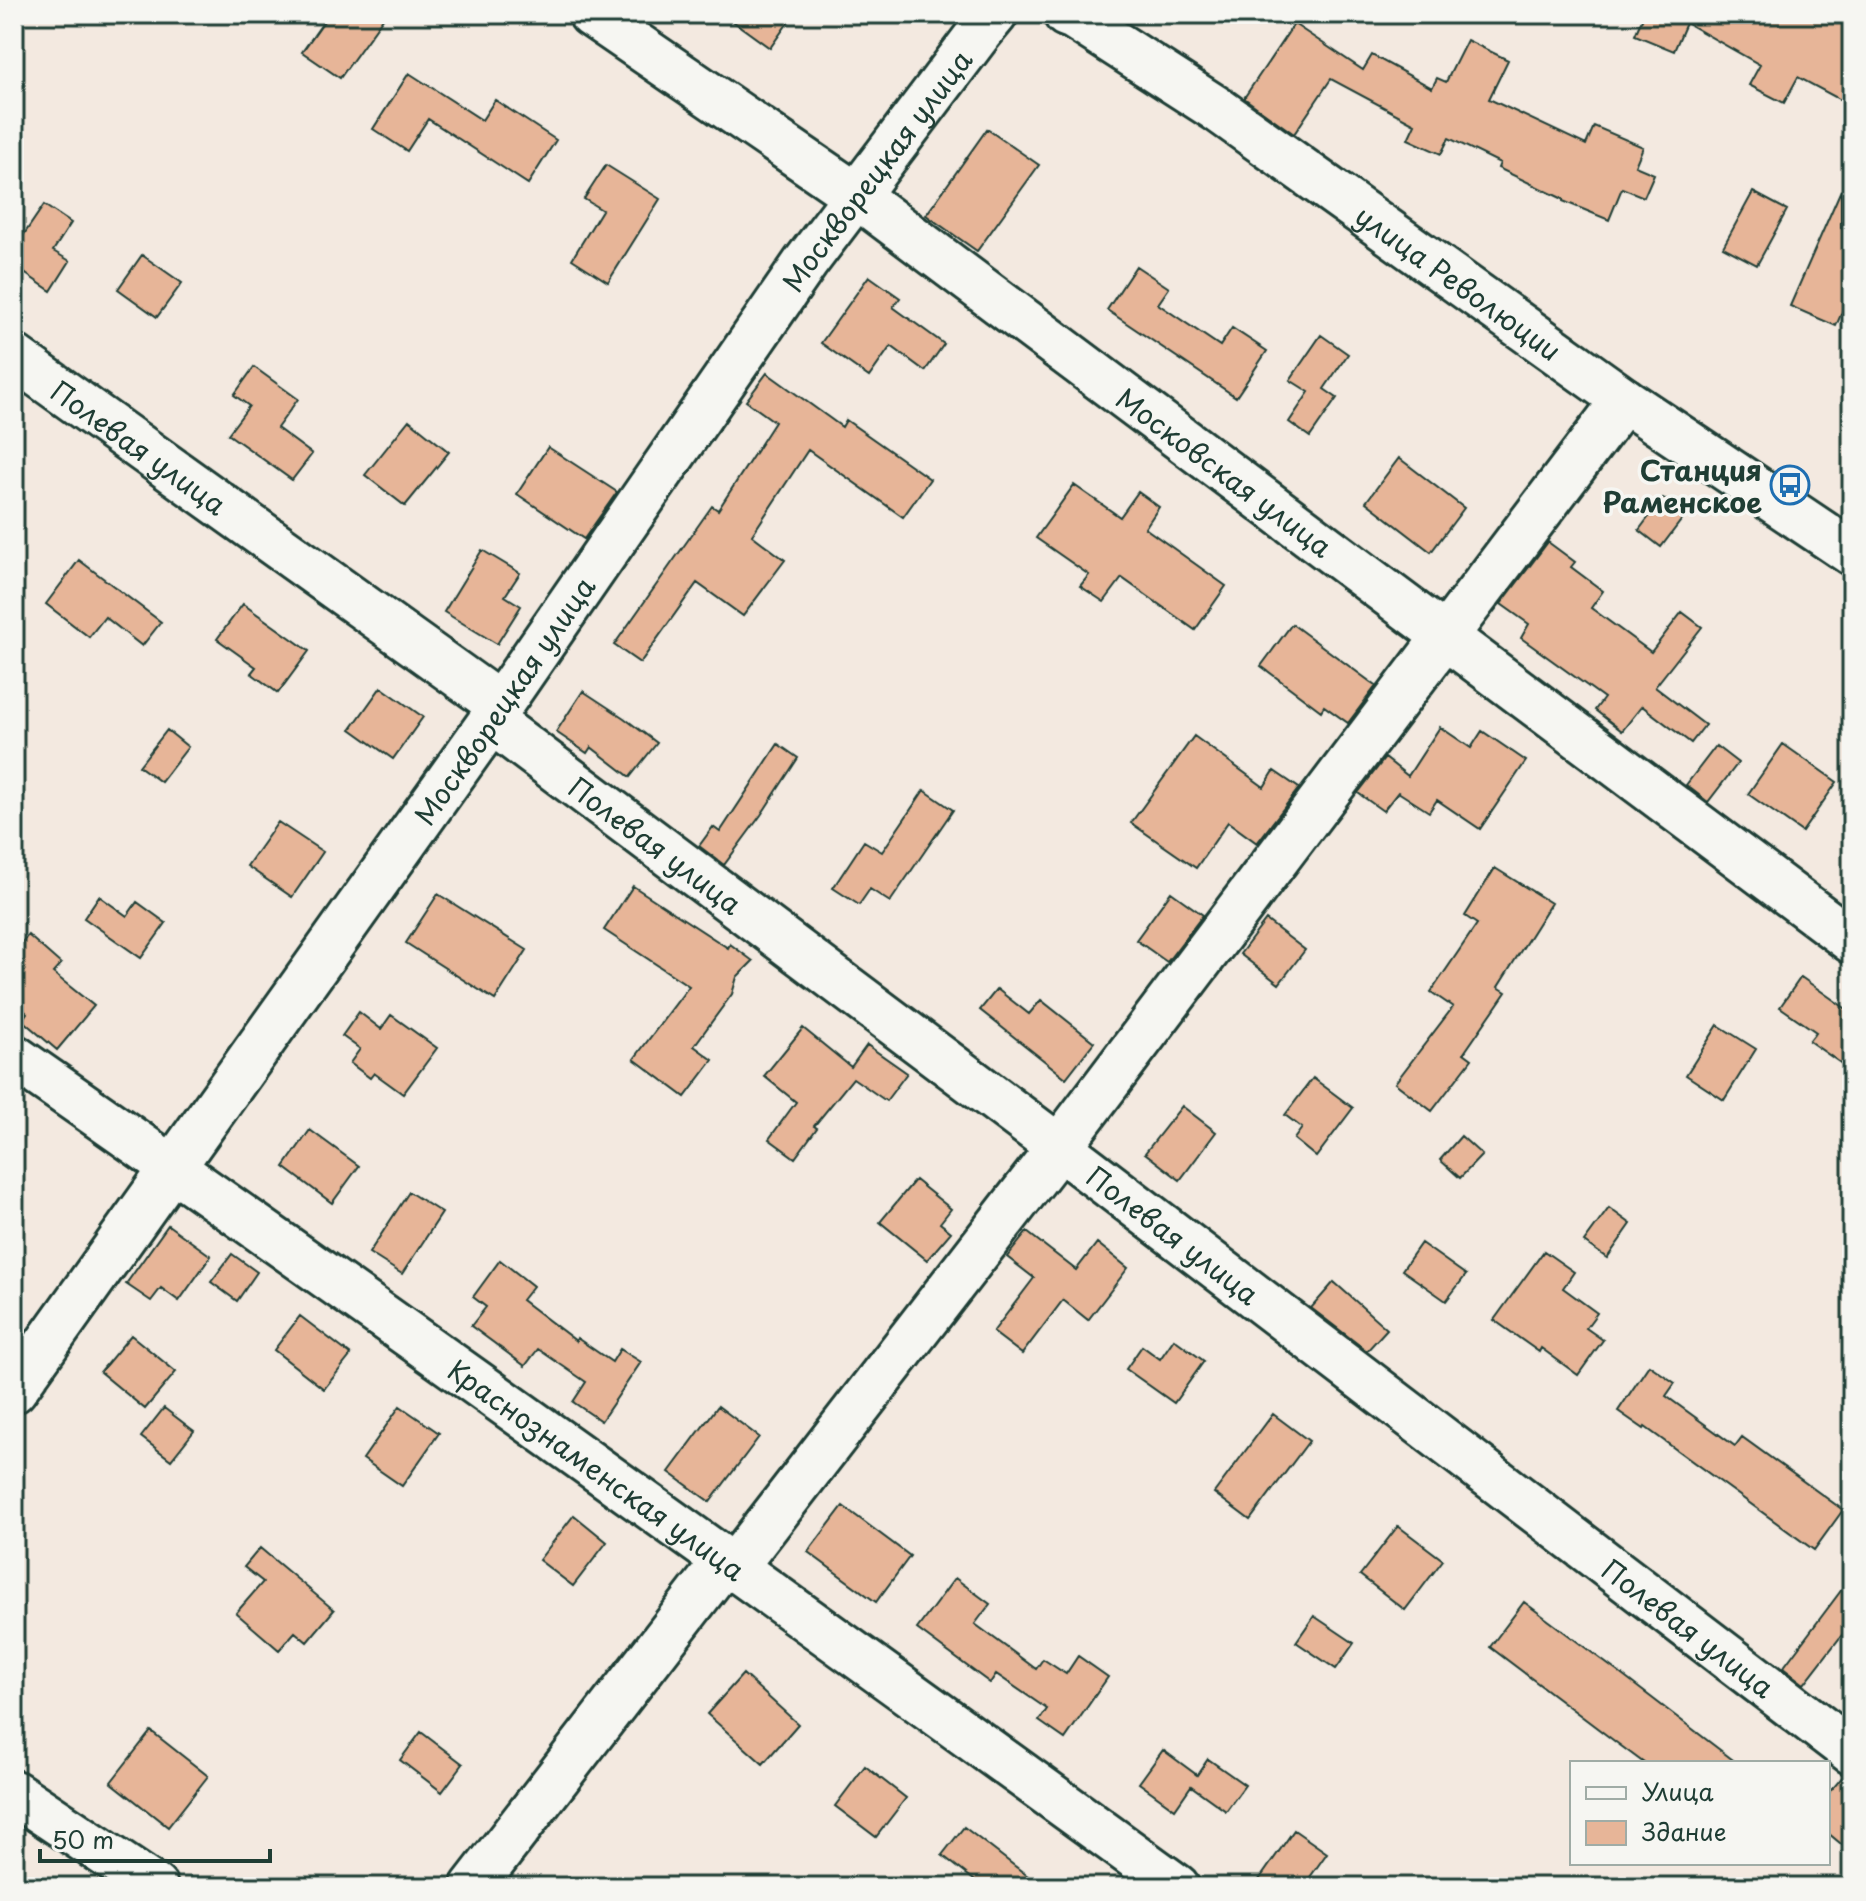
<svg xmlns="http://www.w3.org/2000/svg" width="1866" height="1901" font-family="'Playpen Sans',sans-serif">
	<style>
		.building { fill: #e7b598; stroke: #1f3d34; stroke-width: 2 }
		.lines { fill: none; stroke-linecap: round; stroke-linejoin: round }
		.minor-casing { stroke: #1f3d34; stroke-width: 50 }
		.minor { stroke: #f6f6f2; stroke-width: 44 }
		.labels { text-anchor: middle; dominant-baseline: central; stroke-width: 7; stroke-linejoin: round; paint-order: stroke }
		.street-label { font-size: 28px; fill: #1f3d34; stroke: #f6f6f2 }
		.poi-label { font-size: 28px; font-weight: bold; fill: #1f3d34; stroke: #f6f6f2; text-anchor: end }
	</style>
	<rect width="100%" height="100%" fill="#f3e9e0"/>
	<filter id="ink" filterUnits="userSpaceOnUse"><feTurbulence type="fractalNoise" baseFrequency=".0125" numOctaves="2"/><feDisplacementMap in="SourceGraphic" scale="16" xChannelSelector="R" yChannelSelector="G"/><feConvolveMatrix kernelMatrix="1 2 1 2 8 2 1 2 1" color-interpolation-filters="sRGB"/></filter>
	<g filter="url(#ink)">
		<path class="building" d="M 329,14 L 386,14 L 340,78 L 302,52 Z
			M 723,14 L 794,14 L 770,48 Z
			M 1644,14 L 1852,14 L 1852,106 L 1798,77 L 1784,103 L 1749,85 L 1760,65 L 1686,23 L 1674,51 L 1635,35 Z
			M 1294,24 L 1363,70 L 1372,55 L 1432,88 L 1437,78 L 1446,82 L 1467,40 L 1508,60 L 1489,99 L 1586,145 L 1594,126 L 1643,147 L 1635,166 L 1654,174 L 1644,197 L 1622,188 L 1609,220 L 1563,201 L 1563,199 L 1498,168 L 1500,163 L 1449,138 L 1441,154 L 1408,139 L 1415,124 L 1331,79 L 1294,134 L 1244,98 Z
			M 409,73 L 482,120 L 495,100 L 556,140 L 528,184 L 428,119 L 407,151 L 373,129 Z
			M 987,129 L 1039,165 L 977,251 L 926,215 Z
			M 606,165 L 660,199 L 608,282 L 572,259 L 602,210 L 584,199 Z
			M 1841,190 L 1841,228 L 1852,233 L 1852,289 L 1836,326 L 1790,306 Z
			M 1753,192 L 1787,210 L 1757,265 L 1723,247 Z
			M 44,205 L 71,223 L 53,251 L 70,261 L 51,291 L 14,266 L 14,249 Z
			M 142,255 L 182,283 L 157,317 L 118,289 Z
			M 1136,266 L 1169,288 L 1158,304 L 1220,346 L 1232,328 L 1267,351 L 1236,397 L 1107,310 Z
			M 869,276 L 900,298 L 893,307 L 944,344 L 925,371 L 891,346 L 869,377 L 821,343 Z
			M 1321,335 L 1348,354 L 1324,389 L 1337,398 L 1310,437 L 1289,422 L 1309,392 L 1290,380 Z
			M 254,367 L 298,399 L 277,428 L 312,454 L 292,480 L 228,434 L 249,406 L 234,395 Z
			M 767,373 L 842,427 L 846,420 L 930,479 L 903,517 L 808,450 L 752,535 L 785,560 L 743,616 L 697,583 L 640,663 L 614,645 L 712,506 L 718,510 L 775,422 L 746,401 Z
			M 409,420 L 449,452 L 405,506 L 365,475 Z
			M 548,447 L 617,492 L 584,539 L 517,494 Z
			M 1399,458 L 1464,508 L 1431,552 L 1366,502 Z
			M 1074,485 L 1120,517 L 1138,492 L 1159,507 L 1145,528 L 1226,586 L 1195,630 L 1122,578 L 1104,602 L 1080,586 L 1089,575 L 1036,538 Z
			M 1663,498 L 1686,514 L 1661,547 L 1639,530 Z
			M 1548,542 L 1575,562 L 1571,567 L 1603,591 L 1591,608 L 1651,652 L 1682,612 L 1702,627 L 1655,687 L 1705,725 L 1691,743 L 1642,706 L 1622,731 L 1595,710 L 1604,698 L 1521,638 L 1529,624 L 1501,604 Z
			M 482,550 L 520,573 L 505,596 L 521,606 L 497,644 L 444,612 Z
			M 79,560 L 161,622 L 142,646 L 105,617 L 89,637 L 46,604 Z
			M 243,604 L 309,651 L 278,693 L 251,673 L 256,667 L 217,639 Z
			M 1292,624 L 1376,686 L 1348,723 L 1324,706 L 1321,711 L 1261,666 Z
			M 381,687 L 423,717 L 393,759 L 351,729 Z
			M 583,691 L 624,718 L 657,743 L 630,777 L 591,747 L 587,753 L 556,732 Z
			M 1440,727 L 1471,748 L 1482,731 L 1526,761 L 1480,829 L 1437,800 L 1429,812 L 1398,792 L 1383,811 L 1358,793 L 1385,758 L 1408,776 Z
			M 167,730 L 188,747 L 161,782 L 139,766 Z
			M 1194,736 L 1264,787 L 1274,771 L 1299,788 L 1257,843 L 1228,822 L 1196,868 L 1131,823 Z
			M 778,744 L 798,758 L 761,815 L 724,865 L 699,846 L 713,827 L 720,832 Z
			M 1783,744 L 1837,782 L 1802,832 L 1748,794 Z
			M 1716,746 L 1738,763 L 1708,802 L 1686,785 Z
			M 924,790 L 953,810 L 890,902 L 870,889 L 859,905 L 833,888 L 864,841 L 882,852 Z
			M 278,822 L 323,852 L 292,897 L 247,866 Z
			M 1495,868 L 1551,903 L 1498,987 L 1506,992 L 1464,1053 L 1472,1059 L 1432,1111 L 1395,1083 L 1453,1007 L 1431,992 L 1477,924 L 1465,916 Z
			M 633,886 L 728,948 L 730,944 L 753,961 L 737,977 L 732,994 L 694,1046 L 713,1060 L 685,1097 L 634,1059 L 689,986 L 604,930 Z
			M 1171,892 L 1203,915 L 1167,962 L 1136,940 Z
			M 438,894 L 527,950 L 495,1000 L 406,943 Z
			M 99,896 L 127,916 L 137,902 L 166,923 L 141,958 L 84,918 Z
			M 1266,920 L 1305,950 L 1279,984 L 1240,954 Z
			M 28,935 L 61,964 L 53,973 L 94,1006 L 57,1050 L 22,1020 L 27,1013 L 14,1002 L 14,952 Z
			M 1801,977 L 1852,1013 L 1852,1071 L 1809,1041 L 1816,1032 L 1780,1007 Z
			M 997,989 L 1029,1014 L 1041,1000 L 1094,1042 L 1066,1078 L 980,1010 Z
			M 359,1012 L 381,1029 L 391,1015 L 437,1048 L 403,1094 L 374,1073 L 370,1078 L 350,1063 L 360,1049 L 342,1036 Z
			M 1718,1025 L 1756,1049 L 1724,1100 L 1686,1075 Z
			M 803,1028 L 851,1067 L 867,1045 L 907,1073 L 886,1101 L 853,1078 L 814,1126 L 817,1128 L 795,1158 L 769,1139 L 796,1102 L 764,1076 Z
			M 1313,1078 L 1353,1108 L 1316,1157 L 1294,1139 L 1302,1128 L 1285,1115 Z
			M 1182,1106 L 1216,1132 L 1180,1180 L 1145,1153 Z
			M 310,1130 L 359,1166 L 332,1203 L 284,1167 Z
			M 1461,1136 L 1482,1155 L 1460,1178 L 1440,1160 Z
			M 915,1180 L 951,1209 L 940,1223 L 951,1232 L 927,1260 L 880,1222 Z
			M 409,1192 L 442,1213 L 402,1274 L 369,1253 Z
			M 1609,1208 L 1631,1224 L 1607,1258 L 1584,1242 Z
			M 168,1225 L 211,1256 L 179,1301 L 161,1288 L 151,1301 L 126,1284 Z
			M 1027,1232 L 1076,1270 L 1097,1243 L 1128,1268 L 1088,1320 L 1063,1300 L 1022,1354 L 993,1332 L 1034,1278 L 1007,1257 Z
			M 1421,1243 L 1466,1275 L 1446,1301 L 1402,1270 Z
			M 1544,1251 L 1574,1272 L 1563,1288 L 1597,1313 L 1586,1328 L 1603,1340 L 1578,1375 L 1541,1348 L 1539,1352 L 1494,1320 Z
			M 232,1254 L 257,1272 L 237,1301 L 211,1282 Z
			M 500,1260 L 533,1286 L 522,1300 L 576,1341 L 577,1338 L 612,1362 L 620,1349 L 641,1362 L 601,1421 L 573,1402 L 586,1382 L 538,1349 L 525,1366 L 471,1326 L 486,1307 L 473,1297 Z
			M 1334,1282 L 1387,1329 L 1367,1351 L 1311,1308 Z
			M 300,1316 L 351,1355 L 324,1389 L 274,1350 Z
			M 131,1335 L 176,1372 L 145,1409 L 100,1372 Z
			M 1174,1339 L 1204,1361 L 1174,1403 L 1126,1369 L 1142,1346 L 1160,1359 Z
			M 1649,1365 L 1675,1383 L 1666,1396 L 1735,1446 L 1742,1437 L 1843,1510 L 1814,1550 L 1645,1427 L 1644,1429 L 1618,1411 Z
			M 400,1406 L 439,1433 L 402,1486 L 363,1459 Z
			M 718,1406 L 759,1437 L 710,1502 L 669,1472 Z
			M 164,1408 L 194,1431 L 171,1460 L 141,1437 Z
			M 1273,1414 L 1309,1441 L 1250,1520 L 1214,1493 Z
			M 843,1506 L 910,1556 L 876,1602 L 808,1552 Z
			M 574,1515 L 607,1542 L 573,1586 L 539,1560 Z
			M 1398,1526 L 1443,1560 L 1405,1610 L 1360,1575 Z
			M 260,1548 L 334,1610 L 307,1642 L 295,1632 L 279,1650 L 236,1613 L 263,1582 L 244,1567 Z
			M 1852,1576 L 1852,1643 L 1842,1635 L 1804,1684 L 1783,1668 Z
			M 955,1578 L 990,1604 L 975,1624 L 1036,1669 L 1043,1659 L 1066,1674 L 1078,1656 L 1108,1677 L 1065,1739 L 1039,1721 L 1047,1709 L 996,1674 L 990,1683 L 917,1629 Z
			M 1524,1602 L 1618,1672 L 1737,1763 L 1644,1763 L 1617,1743 L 1490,1647 Z
			M 1314,1616 L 1354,1643 L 1336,1669 L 1296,1642 Z
			M 743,1674 L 798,1724 L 763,1764 L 707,1714 Z
			M 151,1731 L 208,1776 L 168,1827 L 111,1782 Z
			M 421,1732 L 463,1764 L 442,1792 L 400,1760 Z
			M 1163,1750 L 1197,1775 L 1208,1759 L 1245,1785 L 1226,1811 L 1191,1786 L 1175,1809 L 1139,1783 Z
			M 865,1766 L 906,1798 L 876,1837 L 835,1806 Z
			M 1844,1775 L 1852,1776 L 1852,1853 L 1828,1833 L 1828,1794 Z
			M 964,1827 L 1042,1887 L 983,1887 L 942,1855 Z
			M 1294,1830 L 1327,1853 L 1303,1887 L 1254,1887 Z"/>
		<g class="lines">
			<g class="minor-casing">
				<g id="minor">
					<path id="s1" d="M 591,14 L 857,196 L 1852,941"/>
					<path id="s2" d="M 1066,14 L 1074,17 L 1217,109 L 1624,400 L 1852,553"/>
					<path id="s3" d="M 14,357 L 500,705"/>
					<path id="s4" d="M 491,721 L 1059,1147 L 1852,1752"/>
					<path id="s5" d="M 14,1057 C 405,1329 791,1607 1177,1887"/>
					<path id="s6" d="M 14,1390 L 491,721 L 500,705 L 806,262 L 980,32 L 995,14"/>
					<path d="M 14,1793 L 155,1887"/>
					<path d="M 473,1887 L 715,1574 L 735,1566 L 1059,1147 L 1624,400"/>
				</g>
			</g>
			<use href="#minor" class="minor"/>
		</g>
	</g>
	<defs>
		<g id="bus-ring" transform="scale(2)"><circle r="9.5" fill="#f6f6f2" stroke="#1f6fb2" stroke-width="1.5"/><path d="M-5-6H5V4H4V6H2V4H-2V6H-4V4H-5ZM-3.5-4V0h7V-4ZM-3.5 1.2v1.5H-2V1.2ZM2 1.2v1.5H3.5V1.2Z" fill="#1f6fb2"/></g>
	</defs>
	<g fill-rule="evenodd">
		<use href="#bus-ring" x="1790" y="485"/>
	</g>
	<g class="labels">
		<g class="street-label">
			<text stroke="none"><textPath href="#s6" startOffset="1494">Москворецкая улица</textPath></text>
			<text stroke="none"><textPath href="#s2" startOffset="476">улица Революции</textPath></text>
			<text stroke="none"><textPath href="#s3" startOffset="154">Полевая улица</textPath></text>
			<text stroke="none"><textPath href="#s1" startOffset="782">Московская улица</textPath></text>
			<text stroke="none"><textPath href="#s6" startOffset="846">Москворецкая улица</textPath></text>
			<text stroke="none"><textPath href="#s4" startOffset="206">Полевая улица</textPath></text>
			<text stroke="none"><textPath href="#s4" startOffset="854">Полевая улица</textPath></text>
			<text stroke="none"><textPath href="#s5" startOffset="714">Краснознаменская улица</textPath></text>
			<text stroke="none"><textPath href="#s4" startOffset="1502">Полевая улица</textPath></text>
		</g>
		<g class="poi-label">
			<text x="1762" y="469">Станция<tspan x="1762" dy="32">Раменское</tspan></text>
		</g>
	</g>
	<rect width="1866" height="1901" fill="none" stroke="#f6f6f2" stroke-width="48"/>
	<rect x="24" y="24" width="1818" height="1853" fill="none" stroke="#1f3d34" stroke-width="3" filter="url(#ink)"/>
	<rect x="1570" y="1761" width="260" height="104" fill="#f6f6f2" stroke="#a0aca6" stroke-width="2"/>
	<rect x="1586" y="1787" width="40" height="12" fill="#f6f6f2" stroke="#a0aca6" stroke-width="2"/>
	<text x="1642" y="1801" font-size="24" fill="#1f3d34">Улица</text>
	<rect x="1586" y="1821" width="40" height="24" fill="#e7b598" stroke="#a0aca6" stroke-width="2"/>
	<text x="1642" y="1841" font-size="24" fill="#1f3d34">Здание</text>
	<path d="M40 1849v12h230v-12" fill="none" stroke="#1f3d34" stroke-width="4"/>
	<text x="52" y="1849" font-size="24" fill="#1f3d34" stroke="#f6f6f2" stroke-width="6" paint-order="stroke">50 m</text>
</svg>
